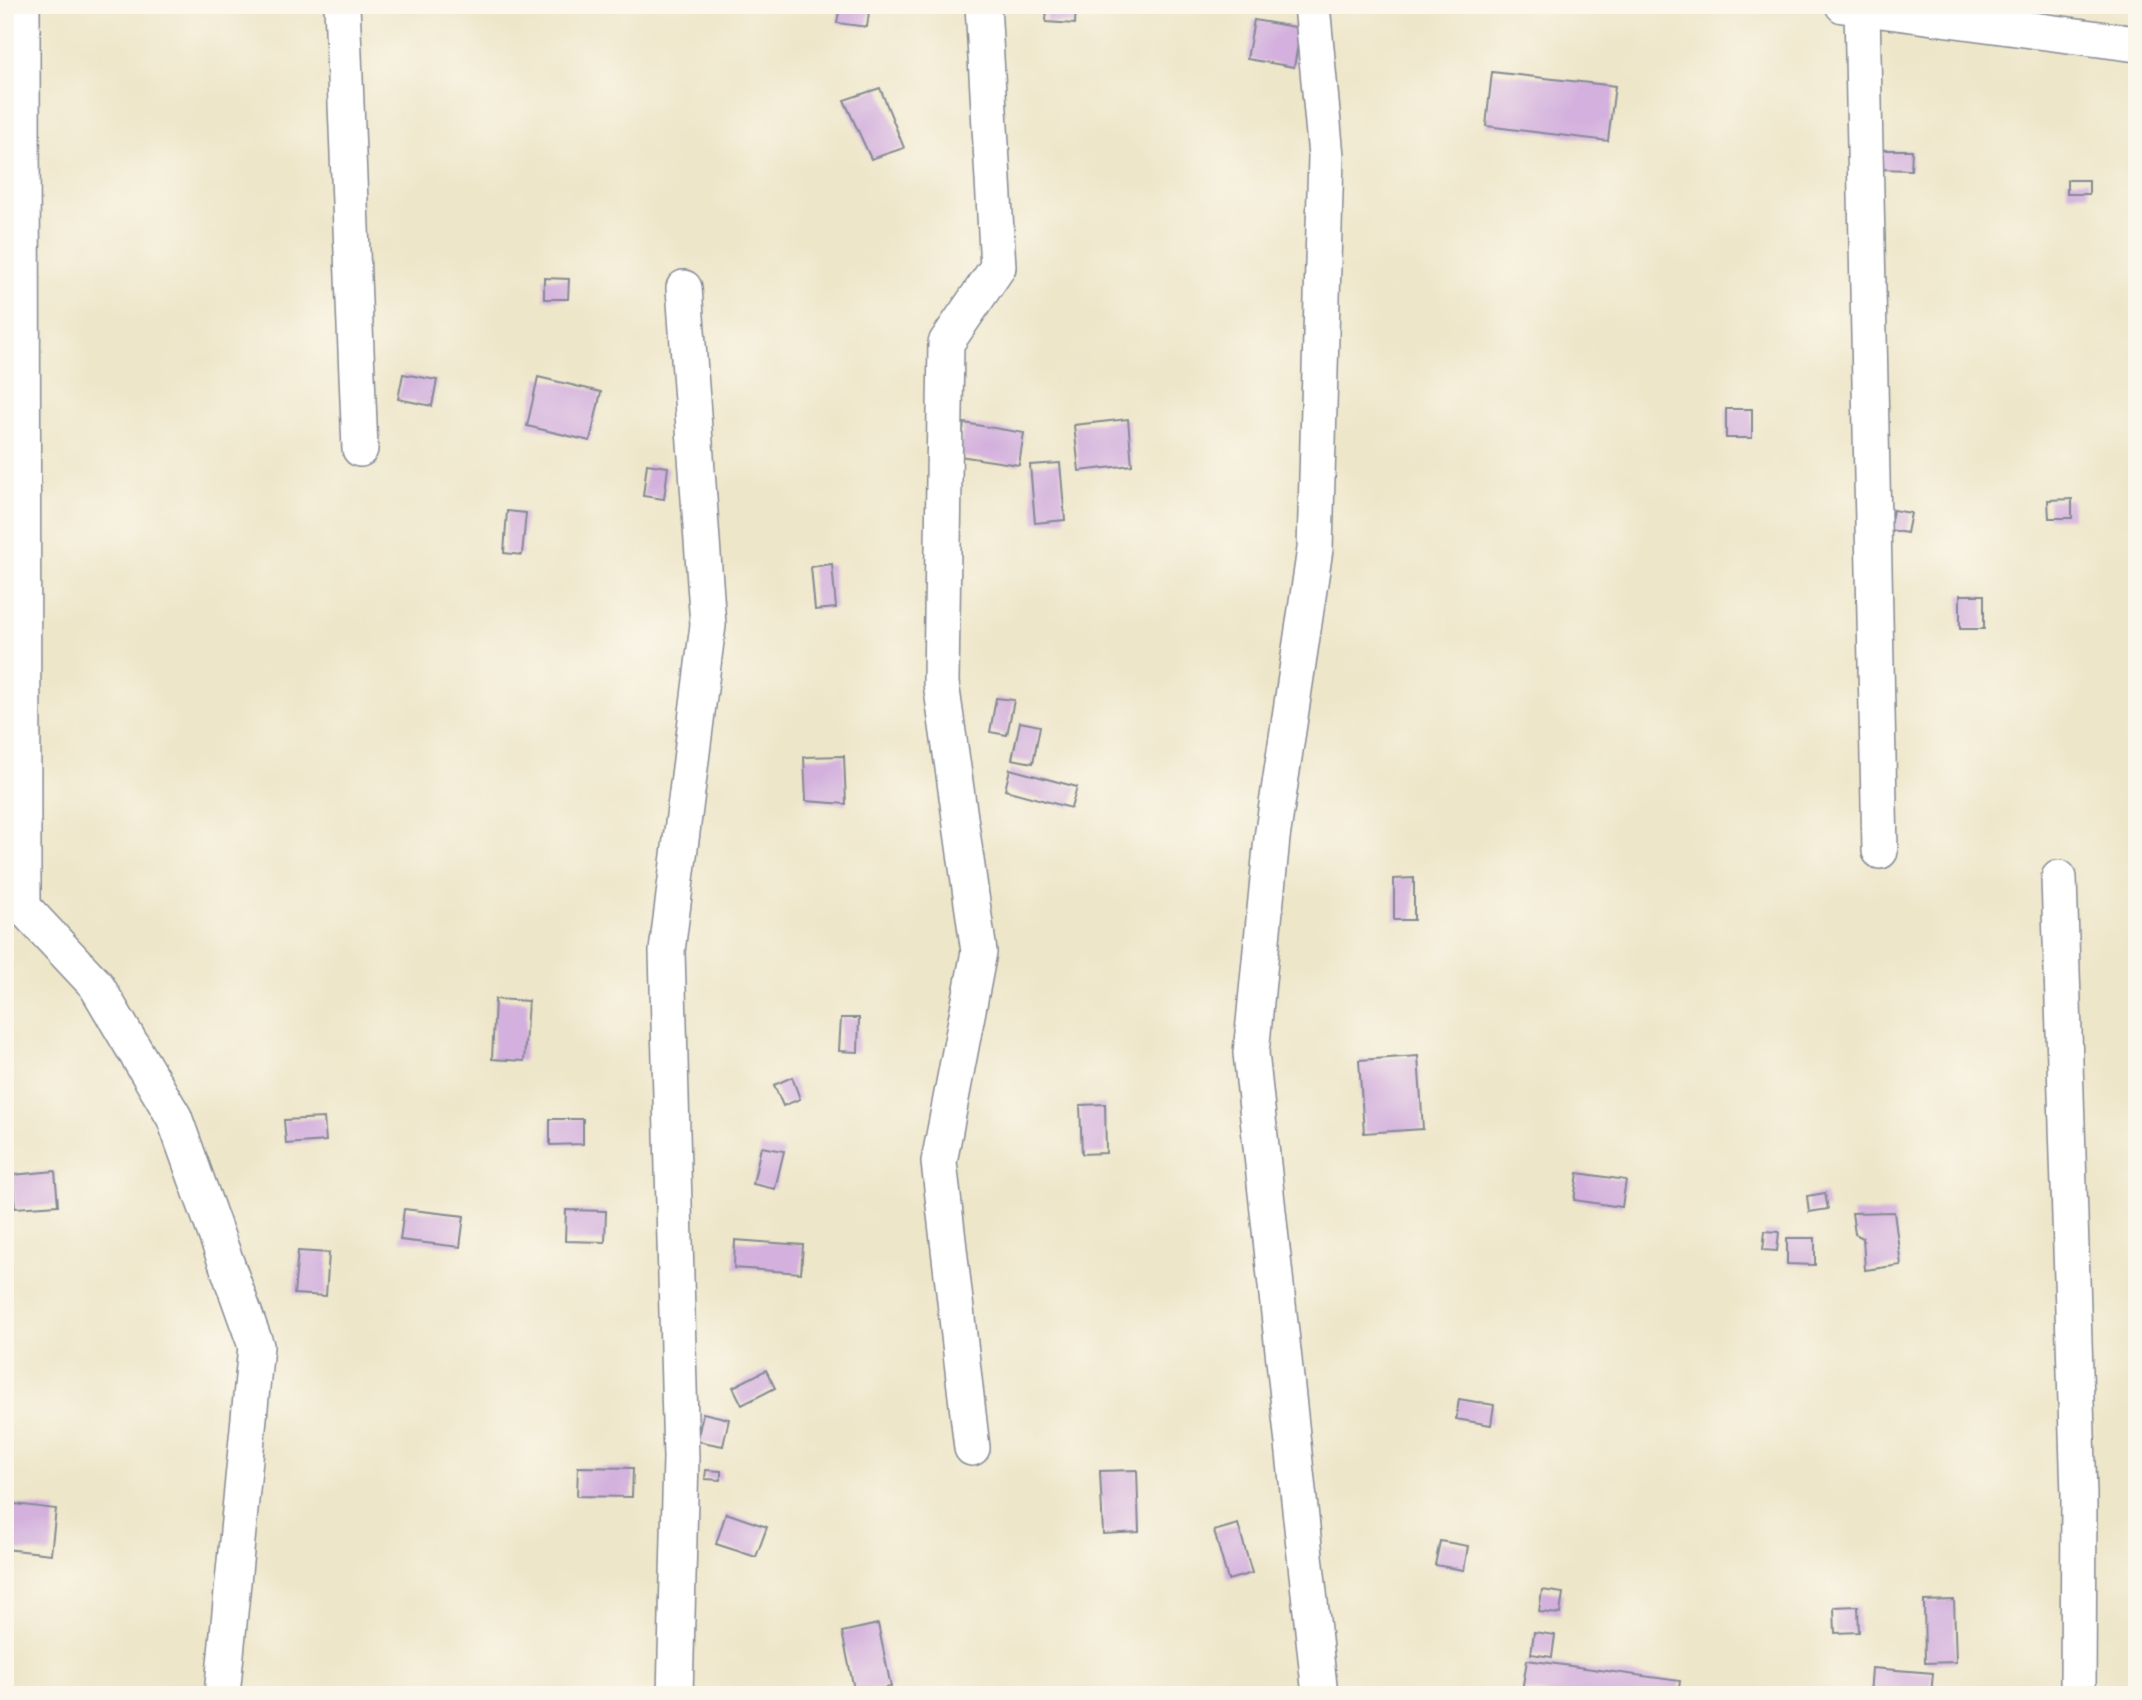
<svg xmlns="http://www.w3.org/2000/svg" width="2142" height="1700" font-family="'Balsamiq Sans',sans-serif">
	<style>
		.building { fill: #d3b0dd }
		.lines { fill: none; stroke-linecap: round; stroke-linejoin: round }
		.minor-casing { stroke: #848a94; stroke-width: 38 }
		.minor { stroke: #fff; stroke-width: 35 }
	</style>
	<rect width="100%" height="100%" fill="#fbf7ec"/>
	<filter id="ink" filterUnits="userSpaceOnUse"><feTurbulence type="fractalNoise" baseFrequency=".0143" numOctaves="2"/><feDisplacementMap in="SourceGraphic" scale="14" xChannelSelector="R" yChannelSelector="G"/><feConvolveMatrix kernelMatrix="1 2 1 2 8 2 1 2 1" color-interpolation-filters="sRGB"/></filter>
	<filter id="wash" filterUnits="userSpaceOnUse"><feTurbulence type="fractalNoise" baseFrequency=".00686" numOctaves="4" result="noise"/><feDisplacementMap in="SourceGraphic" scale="28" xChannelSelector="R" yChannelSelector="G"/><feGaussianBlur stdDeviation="1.57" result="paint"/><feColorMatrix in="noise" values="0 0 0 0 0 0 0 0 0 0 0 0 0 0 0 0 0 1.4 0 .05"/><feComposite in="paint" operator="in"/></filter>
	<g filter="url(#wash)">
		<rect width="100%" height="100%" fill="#eee6c9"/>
		<g id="blocks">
			<path class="building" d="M 840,5 L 870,5 L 867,27 L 837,23 Z
				M 1047,5 L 1076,5 L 1075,24 L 1046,22 Z
				M 1254,20 L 1301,28 L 1294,67 L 1247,59 Z
				M 1492,72 L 1615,86 L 1608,141 L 1486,126 Z
				M 880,88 L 904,148 L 871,159 L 844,100 Z
				M 1881,150 L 1912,150 L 1911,170 L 1880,169 Z
				M 2067,180 L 2089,180 L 2089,194 L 2067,194 Z
				M 544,278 L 569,279 L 568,299 L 544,299 Z
				M 403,374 L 437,380 L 432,406 L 398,399 Z
				M 538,377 L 601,392 L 590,441 L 527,426 Z
				M 1726,409 L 1752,409 L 1752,438 L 1726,438 Z
				M 1128,419 L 1132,465 L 1079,471 L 1074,425 Z
				M 964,423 L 1024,433 L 1019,465 L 959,456 Z
				M 1060,463 L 1065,520 L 1035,523 L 1030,465 Z
				M 647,464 L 668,467 L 664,499 L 643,496 Z
				M 2072,499 L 2072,518 L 2049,518 L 2048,500 Z
				M 1893,510 L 1911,513 L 1907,533 L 1889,530 Z
				M 507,511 L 526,513 L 522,555 L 504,553 Z
				M 832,564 L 836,608 L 815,610 L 811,567 Z
				M 1960,595 L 1984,595 L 1984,629 L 1960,629 Z
				M 996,698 L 1014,700 L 1007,735 L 990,732 Z
				M 1020,722 L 1040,726 L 1033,763 L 1012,759 Z
				M 844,756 L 846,804 L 806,801 L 804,757 Z
				M 1010,769 L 1077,787 L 1071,808 L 1005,790 Z
				M 1414,878 L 1414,920 L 1394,920 L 1394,879 Z
				M 495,999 L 528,1001 L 524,1061 L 492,1059 Z
				M 841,1018 L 859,1018 L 858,1052 L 839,1051 Z
				M 1418,1056 L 1423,1129 L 1364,1133 L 1359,1060 Z
				M 792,1077 L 800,1099 L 783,1106 L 774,1085 Z
				M 1105,1104 L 1106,1153 L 1082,1154 L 1080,1105 Z
				M 324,1118 L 326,1141 L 286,1144 L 284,1120 Z
				M 550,1119 L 583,1119 L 583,1144 L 550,1145 Z
				M 761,1147 L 784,1151 L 775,1189 L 753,1184 Z
				M 55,1171 L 58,1205 L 15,1208 L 12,1175 Z
				M 1578,1173 L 1626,1180 L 1622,1207 L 1574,1200 Z
				M 1825,1193 L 1828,1209 L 1809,1212 L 1807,1196 Z
				M 404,1209 L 464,1216 L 460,1247 L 400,1240 Z
				M 566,1210 L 606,1211 L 605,1242 L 565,1241 Z
				M 1894,1212 L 1901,1265 L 1865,1270 L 1863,1238 L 1855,1234 L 1852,1213 Z
				M 1765,1231 L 1779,1232 L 1777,1251 L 1763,1250 Z
				M 1787,1238 L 1815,1238 L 1815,1265 L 1787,1264 Z
				M 735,1240 L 803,1245 L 801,1273 L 734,1268 Z
				M 298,1251 L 329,1253 L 326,1296 L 294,1294 Z
				M 766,1370 L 775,1388 L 742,1405 L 733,1387 Z
				M 1459,1399 L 1494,1405 L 1491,1425 L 1456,1419 Z
				M 703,1413 L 729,1419 L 723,1446 L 697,1441 Z
				M 578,1467 L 633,1468 L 632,1497 L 577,1496 Z
				M 706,1470 L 721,1471 L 721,1480 L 705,1479 Z
				M 1137,1470 L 1139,1532 L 1103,1534 L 1100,1471 Z
				M 7,1503 L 56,1509 L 51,1554 L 5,1549 Z
				M 726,1513 L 767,1527 L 756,1557 L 716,1544 Z
				M 1238,1524 L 1252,1573 L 1228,1580 L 1214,1531 Z
				M 1440,1541 L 1468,1546 L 1464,1570 L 1435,1565 Z
				M 1542,1590 L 1563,1593 L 1560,1614 L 1539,1612 Z
				M 1954,1600 L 1956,1662 L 1925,1663 L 1924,1601 Z
				M 1858,1606 L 1859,1632 L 1835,1633 L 1834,1607 Z
				M 878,1624 L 891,1687 L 855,1694 L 842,1632 Z
				M 1534,1632 L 1555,1635 L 1552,1657 L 1531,1654 Z
				M 1527,1660 L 1680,1681 L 1678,1695 L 1550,1695 L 1522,1691 Z
				M 1872,1668 L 1933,1673 L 1931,1695 L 1870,1695 Z"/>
		</g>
	</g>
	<g filter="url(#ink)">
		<use href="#blocks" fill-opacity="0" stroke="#848a94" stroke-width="2"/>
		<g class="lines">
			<g class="minor-casing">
				<path id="minor" d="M 22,5 L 23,907 L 96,985 L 174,1117 L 256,1346 L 222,1695
					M 342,5 L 360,449
					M 1312,5 L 1326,156 L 1315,549 L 1272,838 L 1251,1053 L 1320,1695
					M 1843,5 L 2137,44
					M 1862,8 L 1880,851
					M 2059,878 L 2079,1495 L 2078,1695
					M 972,1448 L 939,1162 L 979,952 L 941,683 L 946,343 L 998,267 L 983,5
					M 675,1695 L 681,1458 L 667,951 L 708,625 L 684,288"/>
			</g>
			<use href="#minor" class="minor"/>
		</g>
	</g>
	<rect width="2142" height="1700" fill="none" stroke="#fbf7ec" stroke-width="28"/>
</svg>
